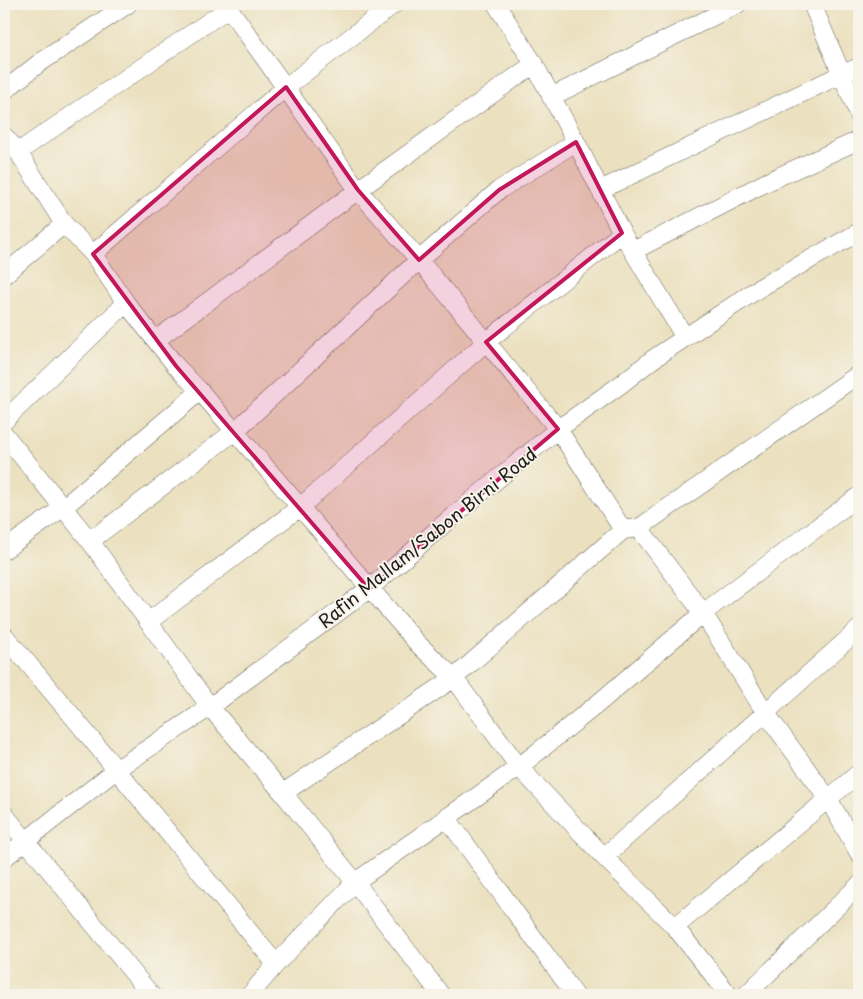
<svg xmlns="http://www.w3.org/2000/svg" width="863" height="999" font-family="'Playpen Sans',sans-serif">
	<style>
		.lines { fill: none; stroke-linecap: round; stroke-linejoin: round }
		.minor-casing { stroke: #646155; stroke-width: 19 }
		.minor { stroke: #fff; stroke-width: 18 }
		.marked { fill: #c2185b; fill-opacity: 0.2; stroke: #c2185b; stroke-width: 4; stroke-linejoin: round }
		.labels { text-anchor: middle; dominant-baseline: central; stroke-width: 4; stroke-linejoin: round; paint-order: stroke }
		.street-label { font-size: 18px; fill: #1c1c1c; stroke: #f7f3e8 }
	</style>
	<rect width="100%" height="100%" fill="#f7f3e8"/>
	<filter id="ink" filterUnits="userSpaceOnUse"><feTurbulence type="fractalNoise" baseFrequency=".02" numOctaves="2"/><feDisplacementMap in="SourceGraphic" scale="10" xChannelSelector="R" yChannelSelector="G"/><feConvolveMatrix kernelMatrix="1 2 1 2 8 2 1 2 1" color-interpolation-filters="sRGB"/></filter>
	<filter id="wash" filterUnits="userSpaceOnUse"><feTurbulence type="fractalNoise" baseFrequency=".0096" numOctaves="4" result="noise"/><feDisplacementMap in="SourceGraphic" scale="20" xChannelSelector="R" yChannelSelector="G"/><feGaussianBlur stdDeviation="1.12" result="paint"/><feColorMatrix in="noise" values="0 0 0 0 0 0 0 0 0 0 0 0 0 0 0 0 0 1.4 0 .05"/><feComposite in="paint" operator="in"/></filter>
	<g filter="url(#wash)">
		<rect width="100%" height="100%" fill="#ebe1c0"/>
	</g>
	<g filter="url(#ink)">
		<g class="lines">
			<g class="minor-casing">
				<path id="minor" d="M 226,4 L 358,190 L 419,260 L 558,429 L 623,530 L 639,528 L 703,613 L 765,712 L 829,800 L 859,853
					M 496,4 L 534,64 L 576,142 L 622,233 L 684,336
					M 812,4 L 859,115
					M 4,91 L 38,64 L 128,4
					M 551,97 L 738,4
					M 4,136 L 18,152 L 64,224 L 93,254 L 126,303 L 176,366 L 200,391 L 418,644 L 454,678 L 519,767 L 604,857 L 675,927 L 729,995
					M 18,152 L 229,8
					M 600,190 L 842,74 L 859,67
					M 633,251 L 767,182 L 859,140
					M 93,254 L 286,87 L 394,4
					M 4,275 L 64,224
					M 156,340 L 358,190 L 534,64
					M 4,421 L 126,303
					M 4,434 L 90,541 L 210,707 L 283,793 L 355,882 L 441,995
					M 639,528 L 859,374
					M 90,541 L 235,431 L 419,260 L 499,190 L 576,142
					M 4,550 L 64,507 L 200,391
					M 148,622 L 299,508 L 486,342 L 622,233
					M 4,635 L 74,718 L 276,964
					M 283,793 L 454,678 L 623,530
					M 4,814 L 151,995
					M 446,817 L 575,995
					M 604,857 L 859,629
					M 4,858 L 116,770 L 210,707 L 369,589 L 453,516 L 558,429 L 620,385 L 653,359 L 761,287 L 859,232
					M 675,927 L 859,773
					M 250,995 L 276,964 L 355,882 L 519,767 L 601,701 L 703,613 L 859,496
					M 746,995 L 859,885"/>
			</g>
			<use href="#minor" class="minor"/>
		</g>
	</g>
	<path class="marked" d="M 286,87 L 358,190 L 419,260 L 499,190 L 576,142 L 622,233 L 486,342 L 558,429 L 369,589 L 176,366 L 93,254 Z"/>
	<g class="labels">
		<g class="street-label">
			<text transform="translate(427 537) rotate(-39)">Rafin Mallam/Sabon Birni Road</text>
		</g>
	</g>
	<rect width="863" height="999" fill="none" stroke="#f7f3e8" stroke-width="20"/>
</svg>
